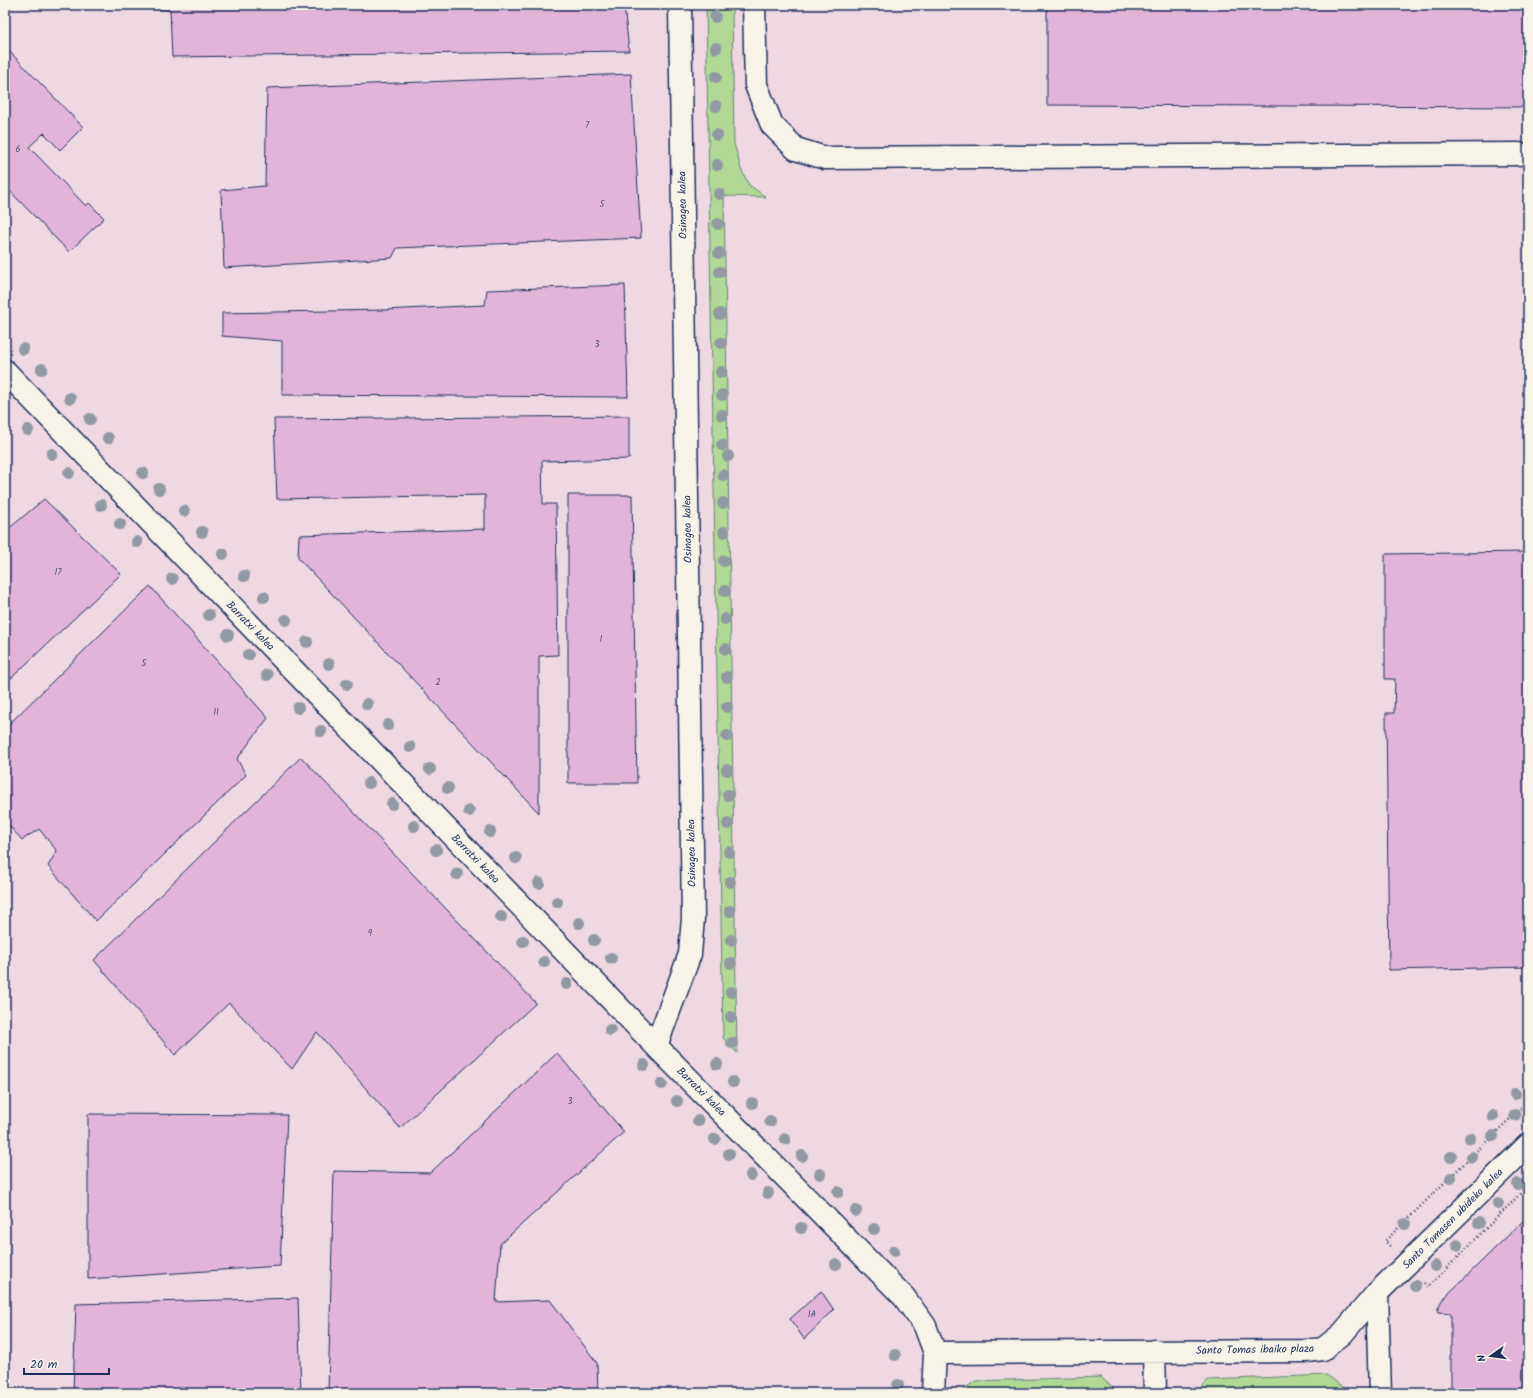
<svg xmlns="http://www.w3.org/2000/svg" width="1533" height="1398" font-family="Kalam,sans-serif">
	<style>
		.built { fill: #eed8e1 }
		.green { fill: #b1d995; stroke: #66847a }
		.building { fill: #e2b5d8; stroke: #1b2f5e }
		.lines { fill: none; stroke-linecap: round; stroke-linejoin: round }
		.minor-casing { stroke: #1b2f5e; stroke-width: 25 }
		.path { stroke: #1b2f5e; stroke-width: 2.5; stroke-dasharray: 1 3; stroke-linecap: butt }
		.minor { stroke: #f7f3e8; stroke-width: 22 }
		.tree { fill: #9199a2 }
		.labels { text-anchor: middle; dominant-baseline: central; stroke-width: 3; stroke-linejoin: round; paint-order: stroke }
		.number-label { font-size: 9px; fill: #4d507c }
		.street-label { font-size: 11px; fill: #1b2f5e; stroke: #f7f3e8 }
	</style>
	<rect width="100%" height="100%" fill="#f3e7e5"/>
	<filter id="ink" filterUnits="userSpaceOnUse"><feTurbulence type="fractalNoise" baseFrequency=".025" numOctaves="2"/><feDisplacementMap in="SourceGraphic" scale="8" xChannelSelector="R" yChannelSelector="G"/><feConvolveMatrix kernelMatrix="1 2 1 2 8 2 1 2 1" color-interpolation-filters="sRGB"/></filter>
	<g filter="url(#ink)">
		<path class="built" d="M 5,5 L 1528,5 L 1528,1393 L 5,1393 Z"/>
		<path class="green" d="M 706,5 L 732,5 L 734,143 L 741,169 L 749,185 L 766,197 L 724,196 L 737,1053 L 723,1038 Z
			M 1327,1375 L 1348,1391 L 1348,1393 L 1196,1393 L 1208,1380 Z
			M 1101,1377 L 1118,1393 L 959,1393 L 975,1381 Z"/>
		<path class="building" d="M 152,5 L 624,5 L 629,51 L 172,57 L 170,10 L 152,9 Z
			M 1047,5 L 1528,5 L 1528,107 L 1047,105 Z
			M 5,47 L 83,127 L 60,150 L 44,133 L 29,147 L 86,206 L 89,203 L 104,218 L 69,252 L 5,186 Z
			M 631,74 L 641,238 L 397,248 L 392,258 L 224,268 L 221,190 L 265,186 L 267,88 Z
			M 625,285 L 628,397 L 282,395 L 282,341 L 222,336 L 222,313 L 384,310 L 485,305 L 487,290 Z
			M 629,416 L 629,459 L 542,461 L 543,504 L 556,504 L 558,655 L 539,656 L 539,813 L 298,558 L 299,535 L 485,529 L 485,495 L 277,499 L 274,419 Z
			M 568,495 L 632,495 L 637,783 L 568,783 Z
			M 44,499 L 121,574 L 5,684 L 5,532 Z
			M 1528,552 L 1528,967 L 1389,970 L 1386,713 L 1394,713 L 1395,679 L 1385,679 L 1385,554 Z
			M 150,586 L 268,718 L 237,759 L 246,775 L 96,921 L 48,866 L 57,851 L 39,829 L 22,840 L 5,821 L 5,728 Z
			M 301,757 L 536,1003 L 400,1128 L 317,1032 L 292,1069 L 229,1003 L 175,1055 L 94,960 Z
			M 557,1053 L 624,1132 L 500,1244 L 496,1302 L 550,1300 L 597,1363 L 598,1393 L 328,1393 L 334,1171 L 430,1173 Z
			M 5,1055 L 7,1055 L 7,1393 L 5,1393 Z
			M 88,1114 L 287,1115 L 280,1266 L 88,1279 Z
			M 1528,1216 L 1528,1393 L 1451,1393 L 1451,1313 L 1438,1312 L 1437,1310 L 1442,1300 Z
			M 821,1291 L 834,1310 L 804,1339 L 790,1319 Z
			M 298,1298 L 301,1393 L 73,1393 L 76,1304 Z"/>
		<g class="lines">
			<g class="minor-casing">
				<path id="minor" d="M 754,5 L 756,85 L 772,125 L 796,149 L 825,158 L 1519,154
					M 5,371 L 656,1046 L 904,1297 L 925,1326 L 935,1353 L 933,1393
					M 656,1046 L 690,954 L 693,918 L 680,5
					M 1377,1293 L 1380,1393
					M 1154,1351 L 1155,1393
					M 935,1353 L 1307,1351 L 1323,1349 L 1342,1334 L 1377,1293 L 1528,1145"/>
			</g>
			<path class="path" d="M 1390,1246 L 1385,1241 L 1528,1101
				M 1424,1283 L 1428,1287 L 1528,1186"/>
			<use href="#minor" class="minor"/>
		</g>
		<g class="tree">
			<circle cx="715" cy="17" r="6"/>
			<circle cx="716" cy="48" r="6"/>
			<circle cx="716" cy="77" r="6"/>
			<circle cx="716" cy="106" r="6"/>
			<circle cx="717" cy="135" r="6"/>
			<circle cx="717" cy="165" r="6"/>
			<circle cx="719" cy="194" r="6"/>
			<circle cx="718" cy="224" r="6"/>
			<circle cx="719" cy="253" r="6"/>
			<circle cx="720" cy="272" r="6"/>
			<circle cx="720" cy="314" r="6"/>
			<circle cx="721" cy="343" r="6"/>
			<circle cx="23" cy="349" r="6"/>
			<circle cx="42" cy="369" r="6"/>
			<circle cx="721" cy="372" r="6"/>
			<circle cx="722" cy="395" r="6"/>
			<circle cx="70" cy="398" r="6"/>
			<circle cx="722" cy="415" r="6"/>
			<circle cx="90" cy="419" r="6"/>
			<circle cx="28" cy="430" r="6"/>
			<circle cx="108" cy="438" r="6"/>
			<circle cx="722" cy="445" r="6"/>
			<circle cx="52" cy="454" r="6"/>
			<circle cx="728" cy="456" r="6"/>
			<circle cx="69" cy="473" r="6"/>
			<circle cx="143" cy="473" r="6"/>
			<circle cx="723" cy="475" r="6"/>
			<circle cx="159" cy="489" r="6"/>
			<circle cx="723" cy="503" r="6"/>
			<circle cx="101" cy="505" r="6"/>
			<circle cx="184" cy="511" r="6"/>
			<circle cx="120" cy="524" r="6"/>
			<circle cx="202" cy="532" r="6"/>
			<circle cx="724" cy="532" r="6"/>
			<circle cx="137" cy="542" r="6"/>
			<circle cx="223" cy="554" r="6"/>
			<circle cx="724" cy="561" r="6"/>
			<circle cx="244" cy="576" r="6"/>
			<circle cx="172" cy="579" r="6"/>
			<circle cx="725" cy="591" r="6"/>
			<circle cx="264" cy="597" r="6"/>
			<circle cx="209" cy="615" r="6"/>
			<circle cx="725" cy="619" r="6"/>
			<circle cx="286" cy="620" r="6"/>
			<circle cx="228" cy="635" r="6"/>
			<circle cx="307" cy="642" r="6"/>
			<circle cx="726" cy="649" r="6"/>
			<circle cx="248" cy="655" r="6"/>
			<circle cx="329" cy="664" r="6"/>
			<circle cx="267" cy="675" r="6"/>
			<circle cx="727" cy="677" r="6"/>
			<circle cx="347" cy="684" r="6"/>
			<circle cx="367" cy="704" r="6"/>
			<circle cx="727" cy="707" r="6"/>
			<circle cx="298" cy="708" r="6"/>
			<circle cx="388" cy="725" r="6"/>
			<circle cx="321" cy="731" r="6"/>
			<circle cx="727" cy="736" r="6"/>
			<circle cx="410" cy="747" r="6"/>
			<circle cx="430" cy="769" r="6"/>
			<circle cx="727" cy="770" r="6"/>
			<circle cx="369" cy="783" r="6"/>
			<circle cx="448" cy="788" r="6"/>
			<circle cx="728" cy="795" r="6"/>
			<circle cx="392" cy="804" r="6"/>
			<circle cx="469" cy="811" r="6"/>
			<circle cx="728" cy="824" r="6"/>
			<circle cx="414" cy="826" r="6"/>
			<circle cx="490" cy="832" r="6"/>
			<circle cx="436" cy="850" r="6"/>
			<circle cx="729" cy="852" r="6"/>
			<circle cx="516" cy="858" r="6"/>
			<circle cx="457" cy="874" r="6"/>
			<circle cx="730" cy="882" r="6"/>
			<circle cx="539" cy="883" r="6"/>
			<circle cx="557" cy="902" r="6"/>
			<circle cx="730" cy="911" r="6"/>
			<circle cx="501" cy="917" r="6"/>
			<circle cx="579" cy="923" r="6"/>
			<circle cx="594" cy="940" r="6"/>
			<circle cx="731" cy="940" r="6"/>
			<circle cx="523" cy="941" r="6"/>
			<circle cx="611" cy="958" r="6"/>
			<circle cx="544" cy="962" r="6"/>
			<circle cx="731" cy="963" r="6"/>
			<circle cx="567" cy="984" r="6"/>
			<circle cx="731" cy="992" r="6"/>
			<circle cx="731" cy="1017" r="6"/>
			<circle cx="610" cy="1030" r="6"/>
			<circle cx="732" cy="1043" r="6"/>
			<circle cx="717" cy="1064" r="6"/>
			<circle cx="644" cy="1065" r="6"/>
			<circle cx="733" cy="1082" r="6"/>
			<circle cx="662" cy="1084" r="6"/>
			<circle cx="1515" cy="1094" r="6"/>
			<circle cx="677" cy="1101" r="6"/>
			<circle cx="752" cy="1103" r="6"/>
			<circle cx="1515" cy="1115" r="6"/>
			<circle cx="1493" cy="1116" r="6"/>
			<circle cx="698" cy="1121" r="6"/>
			<circle cx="770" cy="1121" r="6"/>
			<circle cx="1493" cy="1136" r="6"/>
			<circle cx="1470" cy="1138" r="6"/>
			<circle cx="715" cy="1139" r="6"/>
			<circle cx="785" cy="1139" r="6"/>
			<circle cx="729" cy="1154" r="6"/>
			<circle cx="802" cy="1156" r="6"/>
			<circle cx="1451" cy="1157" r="6"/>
			<circle cx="1472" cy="1157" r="6"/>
			<circle cx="820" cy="1174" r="6"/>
			<circle cx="751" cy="1175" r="6"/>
			<circle cx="1451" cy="1178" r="6"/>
			<circle cx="1518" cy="1184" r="6"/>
			<circle cx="838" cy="1192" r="6"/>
			<circle cx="768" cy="1193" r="6"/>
			<circle cx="1498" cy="1204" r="6"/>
			<circle cx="856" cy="1211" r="6"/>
			<circle cx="1479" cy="1223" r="6"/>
			<circle cx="1405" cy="1224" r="6"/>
			<circle cx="801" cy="1228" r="6"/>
			<circle cx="874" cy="1229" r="6"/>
			<circle cx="1457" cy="1245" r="6"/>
			<circle cx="894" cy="1251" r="6"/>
			<circle cx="836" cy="1264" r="6"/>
			<circle cx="1435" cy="1266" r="6"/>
			<circle cx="1415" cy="1286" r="6"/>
			<circle cx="895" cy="1355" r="6"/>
			<circle cx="898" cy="1385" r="6"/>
		</g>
	</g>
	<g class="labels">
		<g class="number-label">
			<text x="587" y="125">7</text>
			<text x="18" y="149">6</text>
			<text x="602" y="204">5</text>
			<text x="597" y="344">3</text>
			<text x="58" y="572">17</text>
			<text x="601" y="639">1</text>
			<text x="144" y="663">5</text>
			<text x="438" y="682">2</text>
			<text x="216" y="712">11</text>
			<text x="370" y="933">9</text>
			<text x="570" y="1101">3</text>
			<text x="812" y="1314">1A</text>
		</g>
		<g class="street-label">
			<text transform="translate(683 205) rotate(-91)">Osinagea kalea</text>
			<text transform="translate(688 529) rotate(-91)">Osinagea kalea</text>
			<text transform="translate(250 626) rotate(46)">Barratxi kalea</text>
			<text transform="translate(692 853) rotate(-91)">Osinagea kalea</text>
			<text transform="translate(475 859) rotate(46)">Barratxi kalea</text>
			<text transform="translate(701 1092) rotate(45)">Barratxi kalea</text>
			<text transform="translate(1453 1219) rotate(-45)">Santo Tomasen ubideko kalea</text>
			<text transform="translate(1255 1350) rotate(-1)">Santo Tomas ibaiko plaza</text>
		</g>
	</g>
	<rect width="1533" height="1398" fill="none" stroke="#f7f3e8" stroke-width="20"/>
	<rect x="10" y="10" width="1513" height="1378" fill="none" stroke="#1b2f5e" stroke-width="1.5" filter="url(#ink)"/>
	<g transform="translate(1491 1356) rotate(256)" stroke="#f7f3e8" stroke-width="3" paint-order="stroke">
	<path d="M0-3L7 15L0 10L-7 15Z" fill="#1b2f5e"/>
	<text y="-6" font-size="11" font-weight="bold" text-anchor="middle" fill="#1b2f5e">N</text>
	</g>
	<path d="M24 1368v6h85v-6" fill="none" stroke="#1b2f5e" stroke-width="2"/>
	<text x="30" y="1368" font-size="12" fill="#1b2f5e" stroke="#f7f3e8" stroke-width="3" paint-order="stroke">20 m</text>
</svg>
